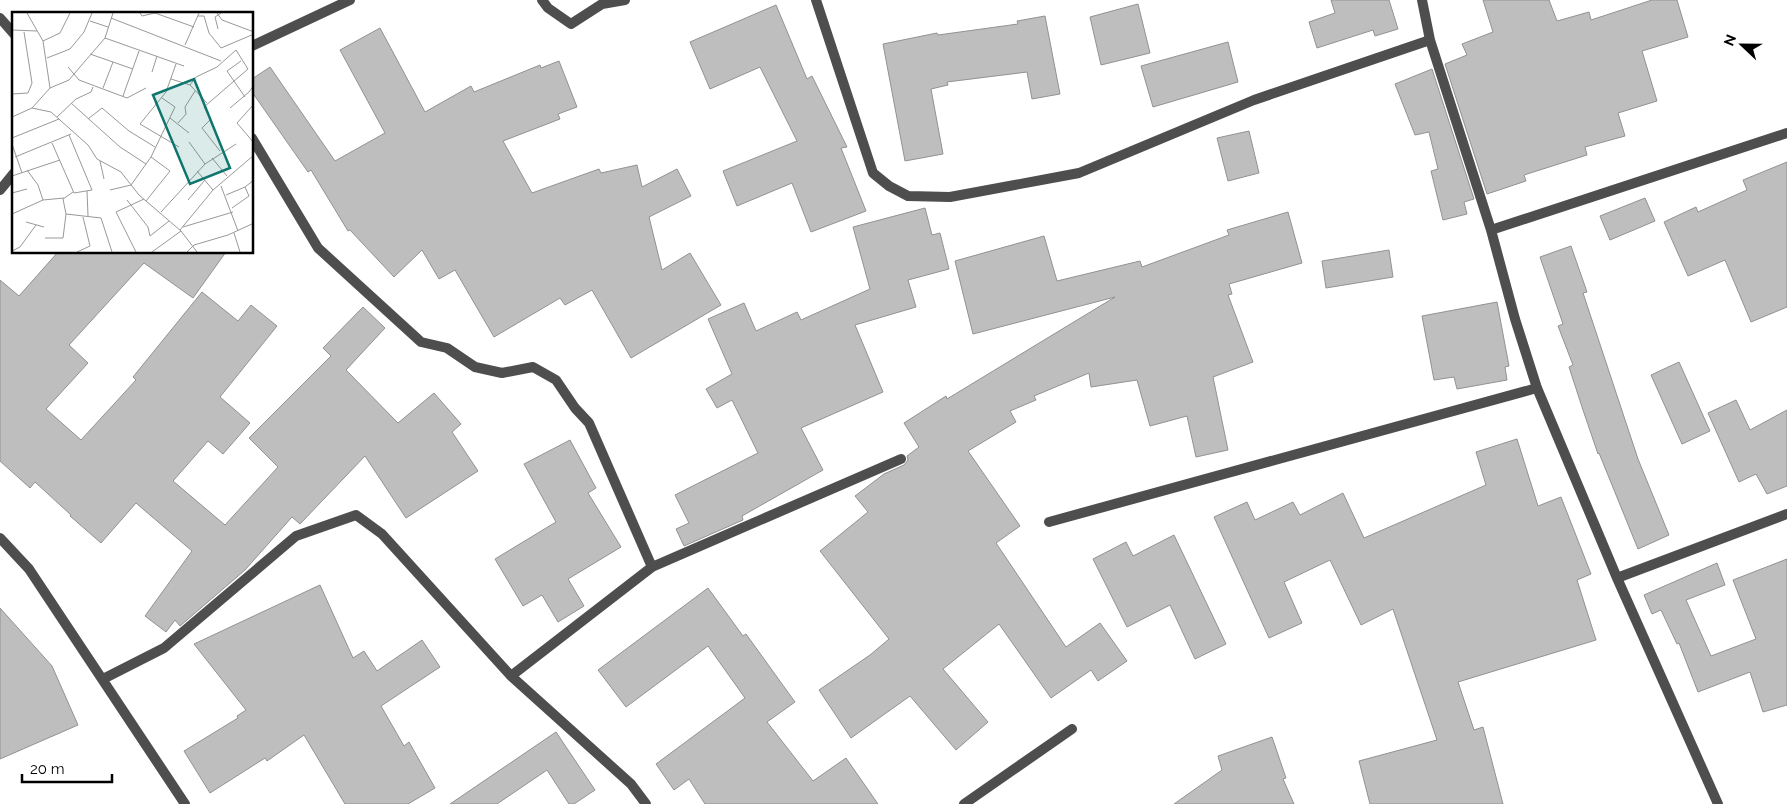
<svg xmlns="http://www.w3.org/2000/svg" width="1787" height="804" font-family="Raleway,sans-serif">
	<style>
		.building { fill: #bebebe; stroke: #929292 }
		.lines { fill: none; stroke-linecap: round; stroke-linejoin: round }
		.minor { stroke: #4e4e4e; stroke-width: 10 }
		.inset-road { fill: none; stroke: #999; stroke-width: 1 }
		.view { fill: #0f766e; fill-opacity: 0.15; stroke: #0f766e; stroke-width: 2.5 }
		.inset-edge { fill: none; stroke: #000; stroke-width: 2.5 }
	</style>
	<rect width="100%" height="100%" fill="#fff"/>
	<path class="building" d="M 1331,0 L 1389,0 L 1398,29 L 1375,36 L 1373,30 L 1317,48 L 1309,22 L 1335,13 Z
		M 1483,0 L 1549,0 L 1557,21 L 1589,12 L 1591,20 L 1652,0 L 1677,0 L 1688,37 L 1642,51 L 1657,101 L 1618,113 L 1625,136 L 1585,147 L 1587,155 L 1524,175 L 1526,181 L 1487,194 L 1445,64 L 1467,55 L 1462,44 L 1493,32 Z
		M 1138,4 L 1150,53 L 1101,65 L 1090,17 Z
		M 776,5 L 807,79 L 812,76 L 847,147 L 841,148 L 866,211 L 811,232 L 792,183 L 737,206 L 723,171 L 797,141 L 760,67 L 710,89 L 690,42 Z
		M 1045,16 L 1060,94 L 1032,99 L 1027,72 L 947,82 L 948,85 L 931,89 L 943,154 L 905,161 L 883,44 L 937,33 L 938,35 L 1018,24 L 1017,21 Z
		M 380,28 L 425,112 L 471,86 L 474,92 L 540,65 L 541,68 L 559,61 L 577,107 L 558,114 L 560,119 L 503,141 L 532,193 L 599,169 L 601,173 L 637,165 L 642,187 L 677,169 L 691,196 L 649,217 L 662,270 L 690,253 L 721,305 L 631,358 L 592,290 L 565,305 L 560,298 L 494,337 L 455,270 L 439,279 L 422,250 L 394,277 L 350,230 L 348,231 L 311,170 L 308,172 L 252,92 L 252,79 L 270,67 L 335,161 L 385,133 L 340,50 Z
		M 1228,42 L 1238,82 L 1153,107 L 1141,66 Z
		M 1432,69 L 1474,199 L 1464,202 L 1467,214 L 1443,220 L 1431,171 L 1438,169 L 1429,132 L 1415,135 L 1395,84 Z
		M 1249,131 L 1259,173 L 1228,181 L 1217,138 Z
		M 1787,162 L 1787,307 L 1751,322 L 1725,260 L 1688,276 L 1664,222 L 1696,207 L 1698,212 L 1747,190 L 1743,180 Z
		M 1645,198 L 1655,221 L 1610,240 L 1600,216 Z
		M 925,208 L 932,235 L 940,233 L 949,269 L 908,280 L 916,307 L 855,325 L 883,392 L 801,428 L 823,470 L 742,516 L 743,520 L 684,546 L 676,529 L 689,523 L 675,495 L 758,453 L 732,400 L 717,408 L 706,389 L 732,374 L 708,319 L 744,303 L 756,331 L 797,312 L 801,320 L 870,289 L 853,227 Z
		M 1288,212 L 1302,263 L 1229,284 L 1232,294 L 1228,295 L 1253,362 L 1213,377 L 1228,450 L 1196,457 L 1187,416 L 1150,426 L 1137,380 L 1091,387 L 1089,373 L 1034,396 L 1036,400 L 1010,411 L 1016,422 L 968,451 L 1020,526 L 996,543 L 1066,647 L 1100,623 L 1127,661 L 1098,681 L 1091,670 L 1051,698 L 999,624 L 943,669 L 988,722 L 956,750 L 910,696 L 851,738 L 819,690 L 870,655 L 889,639 L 820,551 L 868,512 L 855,496 L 884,474 L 904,465 L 908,460 L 907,456 L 919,447 L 904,423 L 946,396 L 947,399 L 1115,297 L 973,334 L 955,261 L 1044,236 L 1057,281 L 1140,261 L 1142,267 L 1229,235 L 1227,230 Z
		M 1571,246 L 1587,292 L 1583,293 L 1638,459 L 1669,535 L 1638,549 L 1599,453 L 1598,454 L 1583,410 L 1569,367 L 1573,365 L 1558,326 L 1563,324 L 1540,257 Z
		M 1389,250 L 1393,277 L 1326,288 L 1322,261 Z
		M 58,252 L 226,252 L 193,298 L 144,263 L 69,345 L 88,363 L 46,409 L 81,440 L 136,380 L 133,377 L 202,292 L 238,321 L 251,305 L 277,326 L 220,397 L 250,423 L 223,454 L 208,441 L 173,481 L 225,525 L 278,467 L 249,438 L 331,356 L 323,348 L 363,307 L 385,328 L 346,370 L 398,423 L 434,393 L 461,424 L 452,432 L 478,471 L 406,518 L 365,456 L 300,524 L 292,517 L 245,570 L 180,626 L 175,620 L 166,632 L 145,616 L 192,551 L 136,503 L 101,543 L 70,516 L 71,515 L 35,482 L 30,488 L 0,461 L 0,280 L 19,296 Z
		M 1497,302 L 1509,366 L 1505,367 L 1507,380 L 1457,389 L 1454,377 L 1434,380 L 1422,316 Z
		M 1679,362 L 1710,431 L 1682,444 L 1651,375 Z
		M 1736,400 L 1750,430 L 1787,410 L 1787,486 L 1767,494 L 1756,474 L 1739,482 L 1708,413 Z
		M 1517,439 L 1538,506 L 1561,497 L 1591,574 L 1577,580 L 1596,640 L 1458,682 L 1474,730 L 1483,727 L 1503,804 L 1370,804 L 1359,761 L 1437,740 L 1393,609 L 1361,625 L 1330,560 L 1284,582 L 1302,623 L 1269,638 L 1214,517 L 1247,502 L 1255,520 L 1293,502 L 1300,515 L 1343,493 L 1364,538 L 1486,485 L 1476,452 Z
		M 570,440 L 596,488 L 588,493 L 621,547 L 568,579 L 584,606 L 558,622 L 542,595 L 523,606 L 495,559 L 556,522 L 524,464 Z
		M 1174,535 L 1226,644 L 1195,659 L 1170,605 L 1127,627 L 1093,559 L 1126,542 L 1133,556 Z
		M 1787,559 L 1787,705 L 1763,712 L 1750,672 L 1698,692 L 1679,643 L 1677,644 L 1661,610 L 1652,614 L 1644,595 L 1717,563 L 1725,585 L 1686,600 L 1711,656 L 1756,639 L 1733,580 Z
		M 320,585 L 353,658 L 364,651 L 377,671 L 422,640 L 440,667 L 381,706 L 404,746 L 409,742 L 435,788 L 408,804 L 345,804 L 304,735 L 267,761 L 265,758 L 210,793 L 184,751 L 238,718 L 237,716 L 246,710 L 194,644 Z
		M 708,588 L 743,636 L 746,634 L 795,702 L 767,722 L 813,781 L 846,758 L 878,804 L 705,804 L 689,779 L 674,790 L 656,764 L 745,698 L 708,646 L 626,707 L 598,670 Z
		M 0,608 L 52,666 L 78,725 L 0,759 Z
		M 556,732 L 595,790 L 574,804 L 569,804 L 547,770 L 497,804 L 450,804 Z
		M 1272,737 L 1286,778 L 1283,779 L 1294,804 L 1174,804 L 1222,770 L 1218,756 Z"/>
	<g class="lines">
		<path class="minor" d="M 542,0 L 548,8 L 571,24 L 602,4 L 625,0
			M 816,0 L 873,173 L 889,186 L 908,196 L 950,197 L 1079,173 L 1254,100 L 1430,40
			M 1422,0 L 1430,40 L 1491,230 L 1515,319 L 1537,388 L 1617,578 L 1718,804
			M 0,18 L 14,34
			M 252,46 L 350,0
			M 252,138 L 318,248 L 421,342 L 447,348 L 475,367 L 502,373 L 533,367 L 556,380 L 575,408 L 589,423 L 652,567
			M 0,190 L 14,173
			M 1491,230 L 1787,133
			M 1049,522 L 1537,388
			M 0,538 L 29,569 L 185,804
			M 1617,578 L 1787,514
			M 511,676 L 652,567 L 901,459
			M 103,679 L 164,648 L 296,536 L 356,515 L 382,534 L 511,676 L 631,784 L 646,804
			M 964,804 L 1072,729"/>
	</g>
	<g transform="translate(12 12)">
		<rect width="241" height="241" fill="#fff"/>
		<path class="inset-road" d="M 15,1 L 31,29 L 38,76M 128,1 L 130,4 L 143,1 L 182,15M 205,1 L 210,8 L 242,20M 186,4 L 192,4 L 197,21 L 209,36 L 242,22M 99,6 L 209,49M 78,9 L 96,15M 206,17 L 203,5 L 209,1M 0,18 L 25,19M 93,26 L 172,54M 31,29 L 48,21 L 58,1M 173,33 L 187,1M 78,42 L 121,57M 35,46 L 58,37 L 72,20 L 80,1M 229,49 L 215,59 L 233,85M 164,52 L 154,80 L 128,112 L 167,135M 56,55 L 67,68 L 115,86 L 134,76M 140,60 L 145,44M 159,67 L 178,73 L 195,91M 178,73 L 184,65 L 205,55 L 224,38 L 236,57 L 192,95 L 199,107 L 190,116 L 208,139M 91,76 L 101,50M 0,82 L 16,81 L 20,71 L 12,20M 111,84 L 127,39M 59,91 L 108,135 L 134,152M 242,92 L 225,111 L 242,131M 20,96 L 38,76 L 57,68 L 68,55 L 93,26 L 101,1M 218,96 L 237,80 L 242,73M 0,105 L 20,96 L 39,100 L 76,133 L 85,147 L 109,160 L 127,183 L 169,219 L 185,240M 45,105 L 64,87 L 79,80 L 81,75M 158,106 L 177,121M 76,107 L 90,96 L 117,119 L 143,135M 166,111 L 174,102 L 173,95 L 183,79M 0,126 L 47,107M 177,130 L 193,152M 40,131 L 62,181 L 80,178 L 57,123M 0,132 L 10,161M 3,145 L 59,122M 200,146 L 215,164M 88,149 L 92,167M 15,158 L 26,173 L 31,188M 185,159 L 201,178M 0,164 L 48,148M 209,174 L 226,219M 98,178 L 119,173 L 139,145 L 163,95 L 150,86M 75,179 L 76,204M 0,181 L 15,177M 214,183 L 233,175M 115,188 L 136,215 L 138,224 L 157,209M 176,188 L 193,168M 134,189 L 158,159 L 139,145M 220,196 L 237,184 L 233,175 L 242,168M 149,200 L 193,152 L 224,132M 0,202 L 31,188 L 52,186M 54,202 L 89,206 L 100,240M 14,210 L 32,215M 171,215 L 221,200M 168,218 L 201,178 L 242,143M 222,221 L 228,240M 33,226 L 51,226 L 54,202 L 51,187 L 61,180M 0,239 L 8,235 L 24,213M 65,240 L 78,234 L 71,205M 124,240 L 104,200 L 132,187M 140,240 L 169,219M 175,240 L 182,233 L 216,223 L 242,211"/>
		<path class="view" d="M 182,67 L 218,156 L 178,172 L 141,83 Z"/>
		<rect width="241" height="241" class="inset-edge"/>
	</g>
	<g transform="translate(1742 45) rotate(292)" stroke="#ffffff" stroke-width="4" paint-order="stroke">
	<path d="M0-4L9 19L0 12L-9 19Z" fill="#000000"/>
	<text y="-8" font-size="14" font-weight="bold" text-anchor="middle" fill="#000000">N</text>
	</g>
	<path d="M22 774v8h90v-8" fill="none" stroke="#000000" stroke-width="2.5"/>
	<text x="30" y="774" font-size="15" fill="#000000" stroke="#ffffff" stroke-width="4" paint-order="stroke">20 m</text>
</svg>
